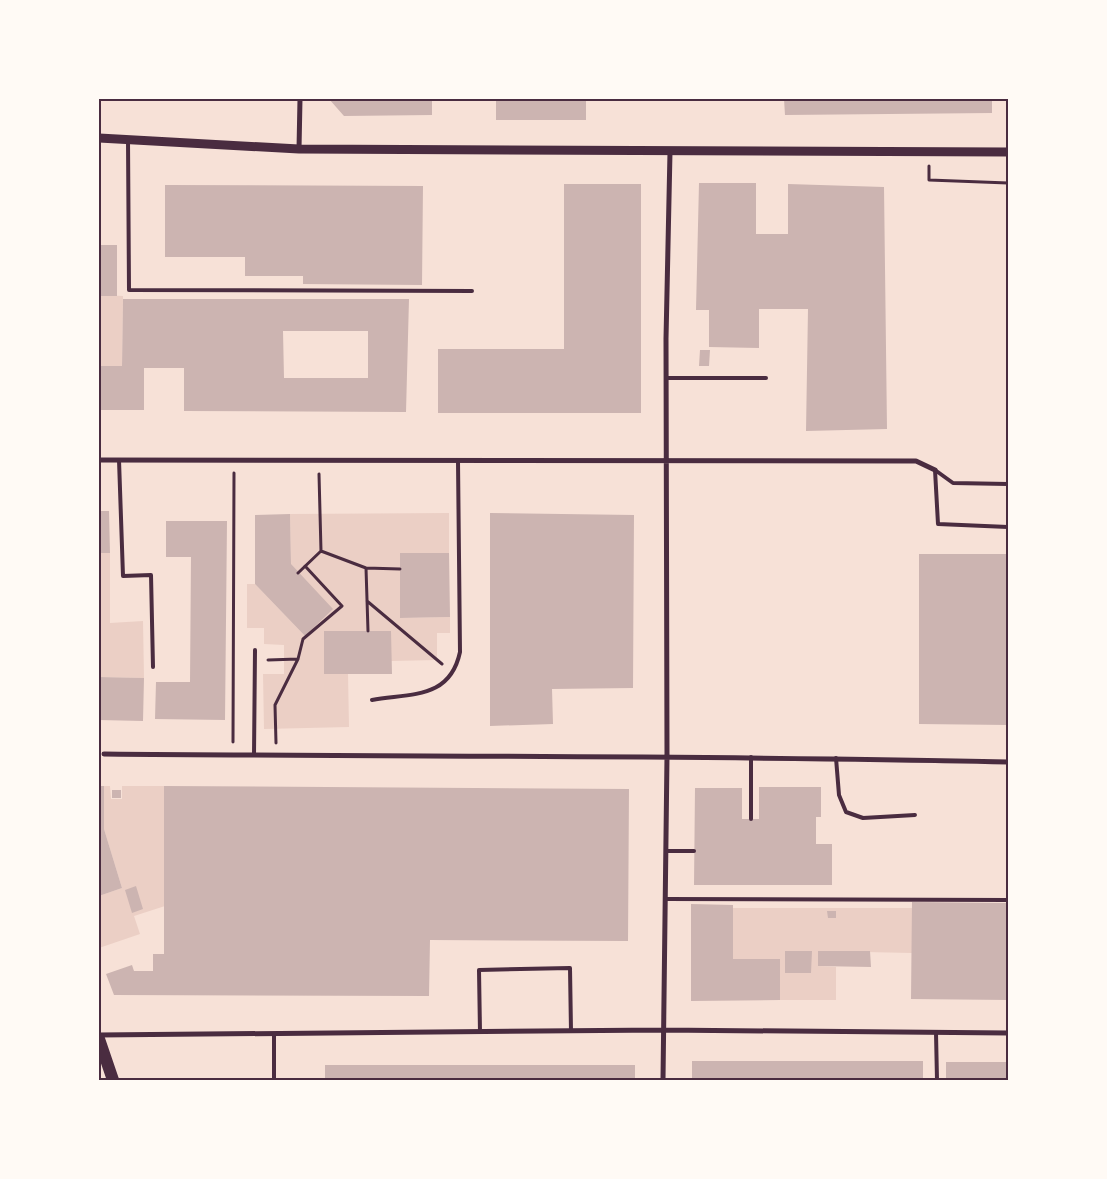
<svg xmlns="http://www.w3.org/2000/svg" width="1107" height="1179" font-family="Rubik,sans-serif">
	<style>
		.green { fill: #ebcfc5 }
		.building { fill: #ccb4b1; fill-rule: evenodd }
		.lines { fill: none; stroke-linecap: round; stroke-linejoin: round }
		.path { stroke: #4a2c40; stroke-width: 3 }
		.service { stroke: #4a2c40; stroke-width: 4 }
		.minor { stroke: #4a2c40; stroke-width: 5 }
		.tertiary { stroke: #4a2c40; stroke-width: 9 }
		.primary { stroke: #4a2c40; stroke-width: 12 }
		.neatline { fill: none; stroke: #4a2c40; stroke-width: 2 }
	</style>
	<rect width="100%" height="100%" fill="#f7e1d7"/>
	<path class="green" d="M 99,295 L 123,296 L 122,366 L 99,366 Z
		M 449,513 L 449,553 L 400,553 L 401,618 L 450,617 L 450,633 L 437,633 L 437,660 L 391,661 L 391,631 L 324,631 L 324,674 L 348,674 L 349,727 L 264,729 L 263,674 L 284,674 L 284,645 L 264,644 L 264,628 L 247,628 L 247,584 L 255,584 L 305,636 L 291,564 L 290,514 Z
		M 99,553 L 110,553 L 110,623 L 143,621 L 144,678 L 99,677 Z
		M 104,786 L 110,786 L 111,799 L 122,799 L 122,786 L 164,786 L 165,906 L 134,916 L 140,934 L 99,948 L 99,896 L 122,888 L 104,829 Z
		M 733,908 L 913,908 L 912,953 L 818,951 L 818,966 L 836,967 L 836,1000 L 780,1000 L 780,959 L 733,959 Z"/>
	<path class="building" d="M 329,99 L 432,99 L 432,115 L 344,116 Z
		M 496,99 L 586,99 L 586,120 L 496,120 Z
		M 784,99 L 992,99 L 992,113 L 785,115 Z
		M 699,183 L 756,183 L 756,234 L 788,234 L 788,184 L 884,187 L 887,429 L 806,431 L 808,309 L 759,309 L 759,348 L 709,347 L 709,310 L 696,310 Z
		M 564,184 L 641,184 L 641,413 L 438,413 L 438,349 L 564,349 Z
		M 165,185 L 423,186 L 422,285 L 303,284 L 303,276 L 245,276 L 245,257 L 165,257 Z
		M 99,245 L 117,245 L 117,296 L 99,296 Z
		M 123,299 L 409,299 L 406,412 L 184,411 L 184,368 L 144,368 L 144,410 L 99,410 L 99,366 L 122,366 ZM 283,331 L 368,331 L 368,378 L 284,378 Z
		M 700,350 L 710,350 L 709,366 L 699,366 Z
		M 99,511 L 109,511 L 110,553 L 99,553 Z
		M 490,513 L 634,515 L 633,688 L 552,689 L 553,724 L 490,726 Z
		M 290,514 L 291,564 L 333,609 L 305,636 L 255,584 L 255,515 Z
		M 166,521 L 227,521 L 225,720 L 155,719 L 156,682 L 190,682 L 191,557 L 166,557 Z
		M 400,553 L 449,553 L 450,617 L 400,618 Z
		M 919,554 L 1008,554 L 1008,725 L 919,724 Z
		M 324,631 L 391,631 L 392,674 L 324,674 Z
		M 99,677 L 144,678 L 143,721 L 99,720 Z
		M 99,786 L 104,786 L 104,829 L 122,888 L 99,896 Z
		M 164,786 L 629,789 L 628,941 L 430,940 L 429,996 L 114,995 L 106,974 L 132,965 L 134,971 L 153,971 L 153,954 L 164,954 Z
		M 759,787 L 821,787 L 821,817 L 816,817 L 816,844 L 832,844 L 832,885 L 694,885 L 695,788 L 742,788 L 742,819 L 759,819 Z
		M 112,790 L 121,790 L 121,798 L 112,798 Z
		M 136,886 L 143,909 L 132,913 L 125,890 Z
		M 912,902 L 1008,903 L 1008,1000 L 911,999 Z
		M 691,904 L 733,905 L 733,959 L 780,959 L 780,1000 L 691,1001 Z
		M 827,911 L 836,911 L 836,918 L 828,918 Z
		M 785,951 L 812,951 L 811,973 L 785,973 Z
		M 818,951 L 870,951 L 871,967 L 818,966 Z
		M 692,1061 L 923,1061 L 923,1080 L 692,1080 Z
		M 946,1062 L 1008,1062 L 1008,1080 L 946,1080 Z
		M 325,1065 L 635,1065 L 635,1080 L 325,1080 Z"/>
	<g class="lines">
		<path class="path" d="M 929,166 L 929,180 L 1008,183
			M 321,551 L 366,568 L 400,569
			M 366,568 L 368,631
			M 298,573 L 321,551 L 319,474
			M 367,601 L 442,664
			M 268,660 L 298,659 L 303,639 L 342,606 L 305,566
			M 233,742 L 234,473
			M 276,743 L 275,705 L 298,659"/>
		<path class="service" d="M 128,140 L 129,290 L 472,291
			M 666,378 L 766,378
			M 119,460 L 123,576 L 151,575 L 153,667
			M 935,470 L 938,524 L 1008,527
			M 935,470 L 953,483 L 1008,484
			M 372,700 C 412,693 450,699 460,652 L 458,461
			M 254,755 L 255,650
			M 836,758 L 839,795 L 846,812 L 863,818 L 915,815
			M 751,819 L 751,757
			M 666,851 L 694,851
			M 665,899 L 1008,900
			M 480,1032 L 479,970 L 570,968 L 571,1031
			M 936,1033 L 937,1080
			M 274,1080 L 274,1034"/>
		<path class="minor" d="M 299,149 L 300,99
			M 99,460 L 916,461 L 935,470
			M 104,754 C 405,757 707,755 1008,762
			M 99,1035 L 663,1030 L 1008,1033
			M 663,1080 L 667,756 L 666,339 L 670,152"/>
		<path class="tertiary" d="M 99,138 L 299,149 L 1008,152"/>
		<path class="primary" d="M 99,1039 L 113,1080"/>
	</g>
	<rect width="1107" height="1179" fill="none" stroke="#fffaf5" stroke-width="200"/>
	<rect x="100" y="100" width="907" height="979" class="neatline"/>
</svg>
